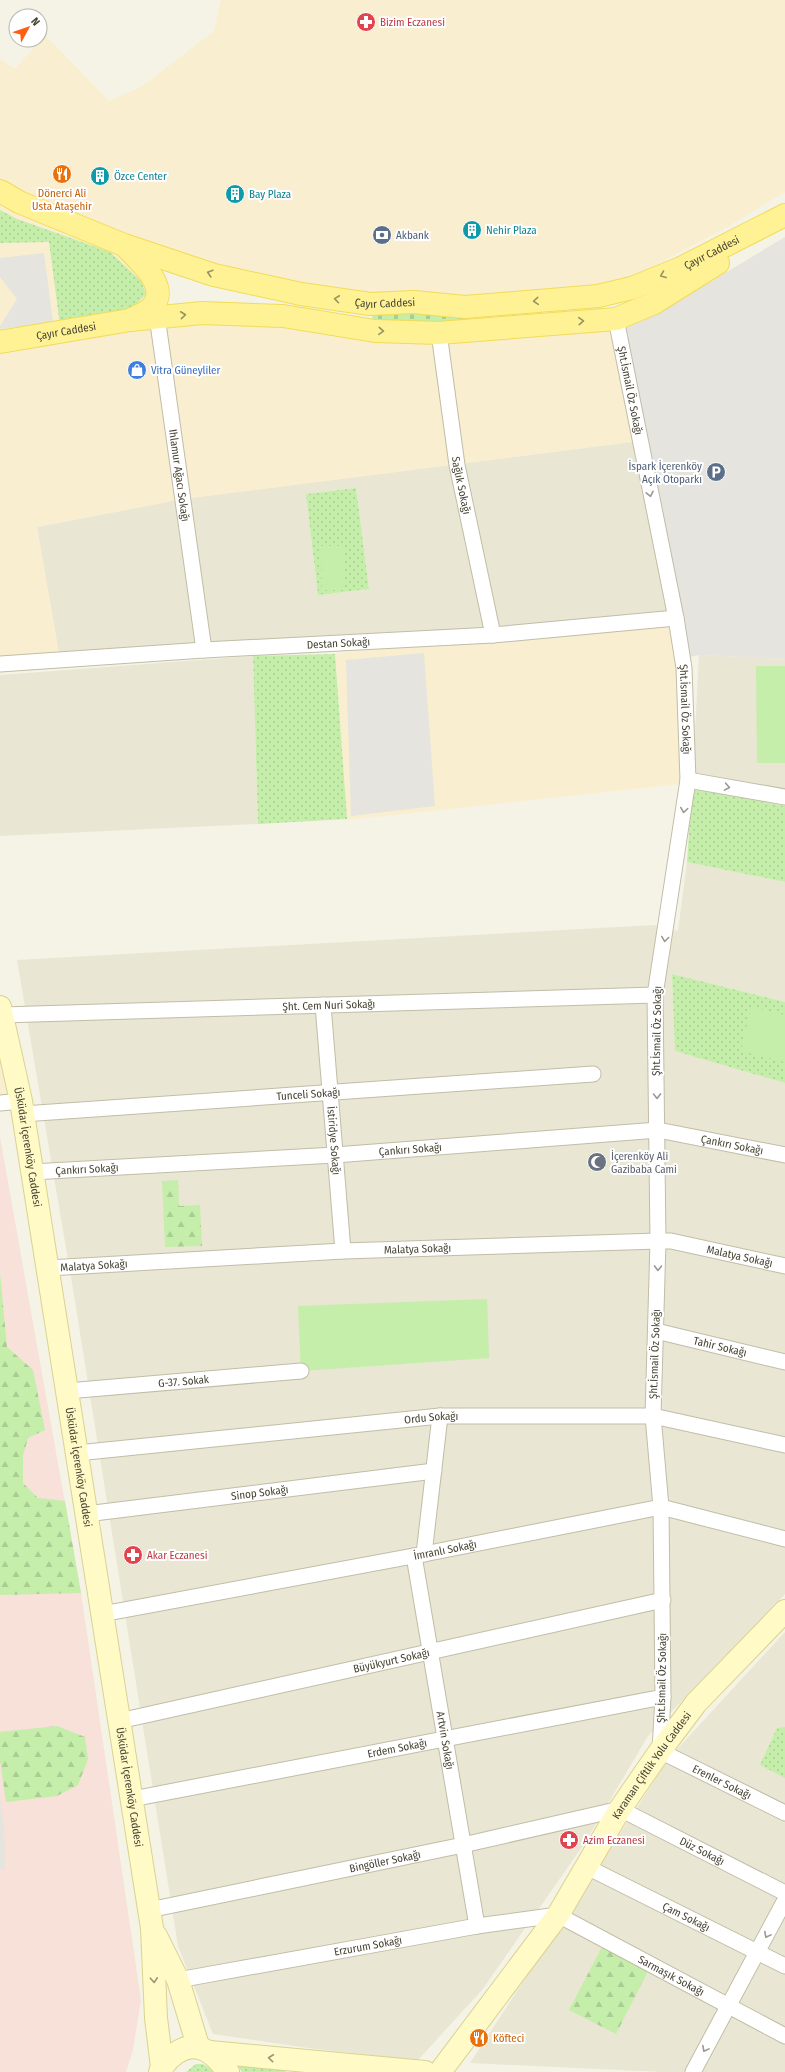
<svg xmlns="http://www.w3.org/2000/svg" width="785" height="2072" font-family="'Fira Sans Condensed',sans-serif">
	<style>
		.residential { fill: #e9e6d3; fill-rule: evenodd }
		.commercial { fill: #f9eecf }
		.medical { fill: #f7e1d8 }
		.grass { fill: url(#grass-dots) }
		.forest { fill: url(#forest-firs) }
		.cemetery { fill: url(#cemetery-stones) }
		.park { fill: #c4eeaa }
		.parking { fill: #e5e4de }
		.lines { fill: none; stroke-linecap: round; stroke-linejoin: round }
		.street-casing { stroke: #c1bda7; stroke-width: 17 }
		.secondary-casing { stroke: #d9d390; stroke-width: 24 }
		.primary-casing { stroke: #f1dc58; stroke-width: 24 }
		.street { stroke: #fff; stroke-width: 15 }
		.secondary { stroke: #fffac6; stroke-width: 22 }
		.primary { stroke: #fff295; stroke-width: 22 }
		.oneway { stroke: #9a9260 }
		.oneway2 { stroke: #9a988f }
		.oneway3 { stroke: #9a9676 }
		.labels { text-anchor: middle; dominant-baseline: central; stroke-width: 4; stroke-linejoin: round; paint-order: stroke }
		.health-label { font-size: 11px; fill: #be3a42; stroke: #fff; text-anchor: start }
		.culture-label { font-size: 11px; fill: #0d838f; stroke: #fff; text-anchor: start }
		.food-label { font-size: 11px; fill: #c56008; stroke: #fff }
		.service-label { font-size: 11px; fill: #4e5e75; stroke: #fff; text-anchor: start }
		.street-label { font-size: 11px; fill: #484434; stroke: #fff }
		.shop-label { font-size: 11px; fill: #366cbe; stroke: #fff; text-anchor: start }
		.worship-label { font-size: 11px; fill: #5b616d; stroke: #fff; text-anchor: start }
	</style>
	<defs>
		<pattern id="grass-dots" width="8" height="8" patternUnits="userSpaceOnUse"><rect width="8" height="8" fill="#c4eeaa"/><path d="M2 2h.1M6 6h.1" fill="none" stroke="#aacd93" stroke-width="1.8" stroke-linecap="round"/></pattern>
		<pattern id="forest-firs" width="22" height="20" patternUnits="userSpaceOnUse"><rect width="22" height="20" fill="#c4eeaa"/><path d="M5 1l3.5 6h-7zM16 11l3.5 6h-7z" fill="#aacd93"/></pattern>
		<pattern id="cemetery-stones" width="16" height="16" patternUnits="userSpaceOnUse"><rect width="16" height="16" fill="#c4eeaa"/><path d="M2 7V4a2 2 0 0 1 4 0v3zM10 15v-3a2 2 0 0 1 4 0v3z" fill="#aacd93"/></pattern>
	</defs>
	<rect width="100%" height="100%" fill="#f5f3e6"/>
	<path class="residential" d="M 639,441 L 680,618 L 60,660 L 37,527 L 183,499 ZM 356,488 L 369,589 L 318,595 L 306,494 Z
		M 699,655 L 785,659 L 785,806 L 692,788 Z
		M 253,656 L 258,824 L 0,836 L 0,675 Z
		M 687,862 L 785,882 L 785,1002 L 672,974 L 675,1051 L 785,1083 L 785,1594 L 648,1736 L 584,1844 L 482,1990 L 418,2060 L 315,2049 L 213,2034 L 178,1946 L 74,1295 L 17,960 L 654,925 L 678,931 Z
		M 785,1632 L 785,2072 L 662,2072 L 470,2063 L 670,1757 Z"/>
	<path class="commercial" d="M 221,0 L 785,0 L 785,192 L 729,226 L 598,296 L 370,304 L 154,255 L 148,270 L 157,317 L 375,331 L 614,327 L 639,441 L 183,499 L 37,527 L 60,660 L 0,664 L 0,59 L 15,69 L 45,35 L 109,101 L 141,87 L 214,31 Z
		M 685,611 L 680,784 L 347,820 L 335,654 Z
		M 0,1007 L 21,1101 L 0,1103 Z"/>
	<path class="medical" d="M 0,1137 L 81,1593 L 141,2000 L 133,2050 L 126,2072 L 0,2072 Z"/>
	<path class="grass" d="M 0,210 L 17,219 L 110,252 L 141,281 L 146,294 L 127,314 L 60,325 L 49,242 L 0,243 Z
		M 356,488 L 369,589 L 318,595 L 306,494 Z
		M 335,654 L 347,819 L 258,824 L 253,656 Z
		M 692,788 L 785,806 L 785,882 L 687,862 Z
		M 672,974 L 785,1002 L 785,1083 L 675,1051 Z
		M 785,1727 L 785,1778 L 760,1765 L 777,1728 Z
		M 232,2059 L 293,2067 L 285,2072 L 242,2072 Z
		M 196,2064 L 203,2064 L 215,2072 L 186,2072 Z"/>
	<path class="forest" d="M 178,1180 L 179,1206 L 200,1205 L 202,1246 L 165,1247 L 162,1181 Z
		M 0,1273 L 7,1347 L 33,1370 L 45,1430 L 28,1438 L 23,1456 L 23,1483 L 38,1498 L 65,1501 L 81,1593 L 0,1595 Z
		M 57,1726 L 85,1737 L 88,1759 L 78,1785 L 57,1796 L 6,1802 L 0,1760 L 0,1732 Z
		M 603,1945 L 649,1969 L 616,2034 L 569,2010 Z"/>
	<path class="cemetery" d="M 370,304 L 465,307 L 470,330 L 375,331 Z"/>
	<path class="park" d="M 321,546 L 343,546 L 344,590 L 322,590 Z
		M 756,666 L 785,666 L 785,763 L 757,763 Z
		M 751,1007 L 785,1015 L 785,1062 L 741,1051 Z
		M 487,1299 L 489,1358 L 301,1371 L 298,1306 Z"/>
	<path class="parking" d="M 785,237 L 785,659 L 699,655 L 689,657 L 614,327 L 672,305 Z
		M 44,253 L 53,322 L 0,329 L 0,326 L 17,299 L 0,277 L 0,258 Z
		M 424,653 L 435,806 L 351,816 L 346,660 Z
		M 0,1797 L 4,1827 L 5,1869 L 0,1869 Z"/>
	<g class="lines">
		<g class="street-casing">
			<g id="street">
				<path id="s1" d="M 156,309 L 204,650"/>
				<path id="s2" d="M 616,319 L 676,618 L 684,668 L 688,780 L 655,995 L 658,1241 L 653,1416 L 661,1507 L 663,1697 L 660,1751 L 785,1813"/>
				<path id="s3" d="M 439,333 L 457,465 L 493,635"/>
				<path id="s4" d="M 0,664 L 204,650 L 493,635 L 676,618"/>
				<path d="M 688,780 L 785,797"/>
				<path id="s5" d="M 323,1005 L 343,1251"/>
				<path id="s6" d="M 2,1015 L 655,995"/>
				<path d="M 0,1103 L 21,1101"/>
				<path id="s7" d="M 23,1114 L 593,1074"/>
				<path id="s8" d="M 32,1172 L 335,1155 L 658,1130 L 785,1155"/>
				<path id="s9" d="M 48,1268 L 343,1251 L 658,1241 L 671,1241 L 785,1266"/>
				<path id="s10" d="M 656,1331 L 785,1362"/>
				<path id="s11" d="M 67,1391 L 301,1371"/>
				<path id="s12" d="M 77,1453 L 440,1416 L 653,1416 L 785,1445"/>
				<path id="s13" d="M 86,1514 L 434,1471"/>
				<path d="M 424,1554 L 440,1416"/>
				<path id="s14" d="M 414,1556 L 477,1926"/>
				<path id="s15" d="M 102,1614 L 424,1554 L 661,1507 L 785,1539"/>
				<path id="s16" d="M 119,1721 L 663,1600"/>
				<path id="s17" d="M 132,1799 L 663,1697"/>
				<path id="s18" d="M 587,1867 L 785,1966"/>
				<path id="s19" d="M 149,1910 L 463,1845 L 620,1809 L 785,1893"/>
				<path id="s20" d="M 178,1980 L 477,1926 L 558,1915 L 785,2036"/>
				<path d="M 693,2072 L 785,1900"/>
			</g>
		</g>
		<g class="secondary-casing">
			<g id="secondary">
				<path id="s21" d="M 0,1007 L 21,1101 L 152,1928 L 156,2018 L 162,2067"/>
				<path d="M 156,1936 L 178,1980 L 198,2046"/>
				<path d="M 210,2052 L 425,2072"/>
				<path d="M 160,2072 C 163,2064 169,2058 176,2053 C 198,2038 215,2054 228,2072"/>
				<path id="s22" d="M 440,2072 L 558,1915 L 620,1809 L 660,1751 L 696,1703 L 785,1611"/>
			</g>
		</g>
		<g class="primary-casing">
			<g id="primary">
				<path id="s23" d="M 0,191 L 19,202 L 124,245 L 214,275 L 301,294 L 370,304 L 414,302 L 465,307 L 598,296 L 632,288 L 681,268 L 785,215"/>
				<path d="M 126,247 C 138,260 171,287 152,307 C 148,312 137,316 131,320"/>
				<path id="s24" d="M 0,342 L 130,320 L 202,313 L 283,316 L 375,331 L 439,333 L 616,319 L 654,303 L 718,263"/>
			</g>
		</g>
		<use href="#street" class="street"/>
		<use href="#secondary" class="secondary"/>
		<use href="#primary" class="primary"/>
	</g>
	<defs><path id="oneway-chevron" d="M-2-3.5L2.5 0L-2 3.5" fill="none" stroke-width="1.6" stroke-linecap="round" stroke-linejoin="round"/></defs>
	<g class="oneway">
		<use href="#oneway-chevron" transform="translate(210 273) rotate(-163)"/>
		<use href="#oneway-chevron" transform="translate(663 275) rotate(158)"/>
		<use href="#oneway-chevron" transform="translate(337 299) rotate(-172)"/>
		<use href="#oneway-chevron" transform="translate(536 301) rotate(175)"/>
		<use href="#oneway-chevron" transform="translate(183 315) rotate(-6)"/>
		<use href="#oneway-chevron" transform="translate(581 321) rotate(-4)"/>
		<use href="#oneway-chevron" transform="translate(381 331) rotate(3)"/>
	</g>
	<g class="oneway2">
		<use href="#oneway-chevron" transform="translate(650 494) rotate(78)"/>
		<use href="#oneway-chevron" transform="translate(727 787) rotate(10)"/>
		<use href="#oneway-chevron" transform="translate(684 810) rotate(98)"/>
		<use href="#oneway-chevron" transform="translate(665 939) rotate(98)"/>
		<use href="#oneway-chevron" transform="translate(657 1096) rotate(89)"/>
		<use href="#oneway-chevron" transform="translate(658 1268) rotate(91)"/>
		<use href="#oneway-chevron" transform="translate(767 1935) rotate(118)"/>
		<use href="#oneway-chevron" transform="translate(705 2049) rotate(118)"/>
	</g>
	<g class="oneway3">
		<use href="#oneway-chevron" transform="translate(154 1980) rotate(87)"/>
		<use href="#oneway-chevron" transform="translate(271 2058) rotate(-174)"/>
	</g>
	<defs>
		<g id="pharmacy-disc" transform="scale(1)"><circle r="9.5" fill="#e0444e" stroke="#fff"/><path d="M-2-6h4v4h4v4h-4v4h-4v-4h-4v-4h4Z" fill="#fff"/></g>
		<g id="restaurant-disc" transform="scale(1)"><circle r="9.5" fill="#e8710a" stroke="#fff"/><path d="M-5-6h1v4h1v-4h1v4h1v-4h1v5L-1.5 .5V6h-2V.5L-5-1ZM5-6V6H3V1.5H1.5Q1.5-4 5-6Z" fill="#fff"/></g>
		<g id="building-disc" transform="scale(1)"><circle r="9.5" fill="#0f9aa8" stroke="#fff"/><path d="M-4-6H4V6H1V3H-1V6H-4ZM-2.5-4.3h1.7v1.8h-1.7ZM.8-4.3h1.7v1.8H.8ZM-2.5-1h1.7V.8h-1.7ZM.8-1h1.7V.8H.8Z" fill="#fff"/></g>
		<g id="bank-disc" transform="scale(1)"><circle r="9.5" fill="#5c6f8a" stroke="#fff"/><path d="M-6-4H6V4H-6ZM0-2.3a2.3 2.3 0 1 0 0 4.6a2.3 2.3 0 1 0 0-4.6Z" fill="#fff"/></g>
		<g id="shop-disc" transform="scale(1)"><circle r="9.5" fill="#3f7fe0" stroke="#fff"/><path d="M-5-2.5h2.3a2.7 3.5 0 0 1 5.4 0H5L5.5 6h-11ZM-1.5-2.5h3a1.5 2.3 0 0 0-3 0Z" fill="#fff"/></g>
		<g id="parking-disc" transform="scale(1)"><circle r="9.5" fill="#5c6f8a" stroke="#fff"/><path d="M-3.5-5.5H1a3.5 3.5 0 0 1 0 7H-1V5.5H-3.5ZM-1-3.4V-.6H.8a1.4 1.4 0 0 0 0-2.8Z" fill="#fff"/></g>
		<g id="mosque-disc" transform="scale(1)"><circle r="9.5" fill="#6b7280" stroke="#fff"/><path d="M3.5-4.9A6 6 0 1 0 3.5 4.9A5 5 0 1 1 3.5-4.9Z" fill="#fff"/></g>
	</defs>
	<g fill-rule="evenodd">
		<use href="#pharmacy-disc" x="366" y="22"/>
		<use href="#restaurant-disc" x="62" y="174"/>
		<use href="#building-disc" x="100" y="176"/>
		<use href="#building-disc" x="235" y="194"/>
		<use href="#building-disc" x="472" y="230"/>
		<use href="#bank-disc" x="382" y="235"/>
		<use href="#shop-disc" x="137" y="370"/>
		<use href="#parking-disc" x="716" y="472"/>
		<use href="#mosque-disc" x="597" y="1162"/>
		<use href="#pharmacy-disc" x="133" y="1555"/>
		<use href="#pharmacy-disc" x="569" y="1840"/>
		<use href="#restaurant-disc" x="479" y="2038"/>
	</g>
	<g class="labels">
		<g class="health-label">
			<text x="380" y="22">Bizim Eczanesi</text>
			<text x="147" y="1555">Akar Eczanesi</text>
			<text x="583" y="1840">Azim Eczanesi</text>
		</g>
		<g class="culture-label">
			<text x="114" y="176">Özce Center</text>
			<text x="249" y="194">Bay Plaza</text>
			<text x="486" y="230">Nehir Plaza</text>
		</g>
		<g class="food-label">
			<text x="62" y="193">Dönerci Ali<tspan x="62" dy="13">Usta Ataşehir</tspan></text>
			<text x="493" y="2038" text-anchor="start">Köfteci</text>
		</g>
		<g class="service-label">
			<text x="396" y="235">Akbank</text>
			<text x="702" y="466" text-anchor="end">İspark İçerenköy<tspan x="702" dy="13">Açık Otoparkı</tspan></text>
		</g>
		<g class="street-label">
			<text stroke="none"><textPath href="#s23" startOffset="740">Çayır Caddesi</textPath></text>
			<text stroke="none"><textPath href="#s23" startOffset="404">Çayır Caddesi</textPath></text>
			<text stroke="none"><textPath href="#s24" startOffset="67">Çayır Caddesi</textPath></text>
			<text stroke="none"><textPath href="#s2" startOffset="73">Şht.İsmail Öz Sokağı</textPath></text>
			<text stroke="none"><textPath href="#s1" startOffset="168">Ihlamur Ağacı Sokağı</textPath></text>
			<text stroke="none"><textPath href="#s3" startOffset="154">Sağlık Sokağı</textPath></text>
			<text stroke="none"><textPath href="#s4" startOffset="339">Destan Sokağı</textPath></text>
			<text stroke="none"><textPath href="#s2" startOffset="397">Şht.İsmail Öz Sokağı</textPath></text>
			<text stroke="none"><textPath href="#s6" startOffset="327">Şht. Cem Nuri Sokağı</textPath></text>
			<text transform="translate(657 1031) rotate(-89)">Şht.İsmail Öz Sokağı</text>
			<text stroke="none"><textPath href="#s7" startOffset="286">Tunceli Sokağı</textPath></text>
			<text stroke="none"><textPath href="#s5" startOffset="136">İstiridye Sokağı</textPath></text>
			<text stroke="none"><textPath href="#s8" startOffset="703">Çankırı Sokağı</textPath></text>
			<text stroke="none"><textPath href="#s21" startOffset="143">Üsküdar İçerenköy Caddesi</textPath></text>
			<text stroke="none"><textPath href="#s8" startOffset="379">Çankırı Sokağı</textPath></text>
			<text stroke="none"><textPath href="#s8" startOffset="55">Çankırı Sokağı</textPath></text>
			<text stroke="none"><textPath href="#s9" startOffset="370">Malatya Sokağı</textPath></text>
			<text stroke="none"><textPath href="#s9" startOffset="694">Malatya Sokağı</textPath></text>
			<text stroke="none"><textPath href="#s9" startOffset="46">Malatya Sokağı</textPath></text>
			<text stroke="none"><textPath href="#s10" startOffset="66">Tahir Sokağı</textPath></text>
			<text transform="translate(655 1354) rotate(-88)">Şht.İsmail Öz Sokağı</text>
			<text stroke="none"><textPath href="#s11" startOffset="117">G-37. Sokak</textPath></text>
			<text stroke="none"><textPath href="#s12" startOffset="356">Ordu Sokağı</textPath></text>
			<text stroke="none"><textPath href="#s21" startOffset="467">Üsküdar İçerenköy Caddesi</textPath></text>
			<text stroke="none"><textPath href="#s13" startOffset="175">Sinop Sokağı</textPath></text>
			<text stroke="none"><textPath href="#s15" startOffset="349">İmranlı Sokağı</textPath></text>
			<text stroke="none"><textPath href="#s16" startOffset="279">Büyükyurt Sokağı</textPath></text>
			<text transform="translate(662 1678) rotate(-89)">Şht.İsmail Öz Sokağı</text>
			<text stroke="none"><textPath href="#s14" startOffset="187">Artvin Sokağı</textPath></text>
			<text stroke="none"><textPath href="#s17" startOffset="270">Erdem Sokağı</textPath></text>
			<text stroke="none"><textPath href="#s22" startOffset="373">Karaman Çiftlik Yolu Caddesi</textPath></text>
			<text stroke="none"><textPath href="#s2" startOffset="1511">Erenler Sokağı</textPath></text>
			<text stroke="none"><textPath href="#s21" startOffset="791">Üsküdar İçerenköy Caddesi</textPath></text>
			<text stroke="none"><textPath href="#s19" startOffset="574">Düz Sokağı</textPath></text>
			<text stroke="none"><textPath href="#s19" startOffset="241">Bingöller Sokağı</textPath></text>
			<text stroke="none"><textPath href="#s18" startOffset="111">Çam Sokağı</textPath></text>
			<text stroke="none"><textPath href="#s20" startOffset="193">Erzurum Sokağı</textPath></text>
			<text stroke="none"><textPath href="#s20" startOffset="514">Sarmaşık Sokağı</textPath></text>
		</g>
		<g class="shop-label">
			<text x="151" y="370">Vitra Güneyliler</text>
		</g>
		<g class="worship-label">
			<text x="611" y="1156">İçerenköy Ali<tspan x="611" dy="13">Gazibaba Cami</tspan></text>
		</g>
	</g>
	<g transform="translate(28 28) rotate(50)"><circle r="19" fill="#ffffff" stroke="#b6b4ae"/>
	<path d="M0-3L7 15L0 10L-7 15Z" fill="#ff5d13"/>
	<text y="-6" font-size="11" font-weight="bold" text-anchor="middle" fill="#484434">N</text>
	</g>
</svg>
